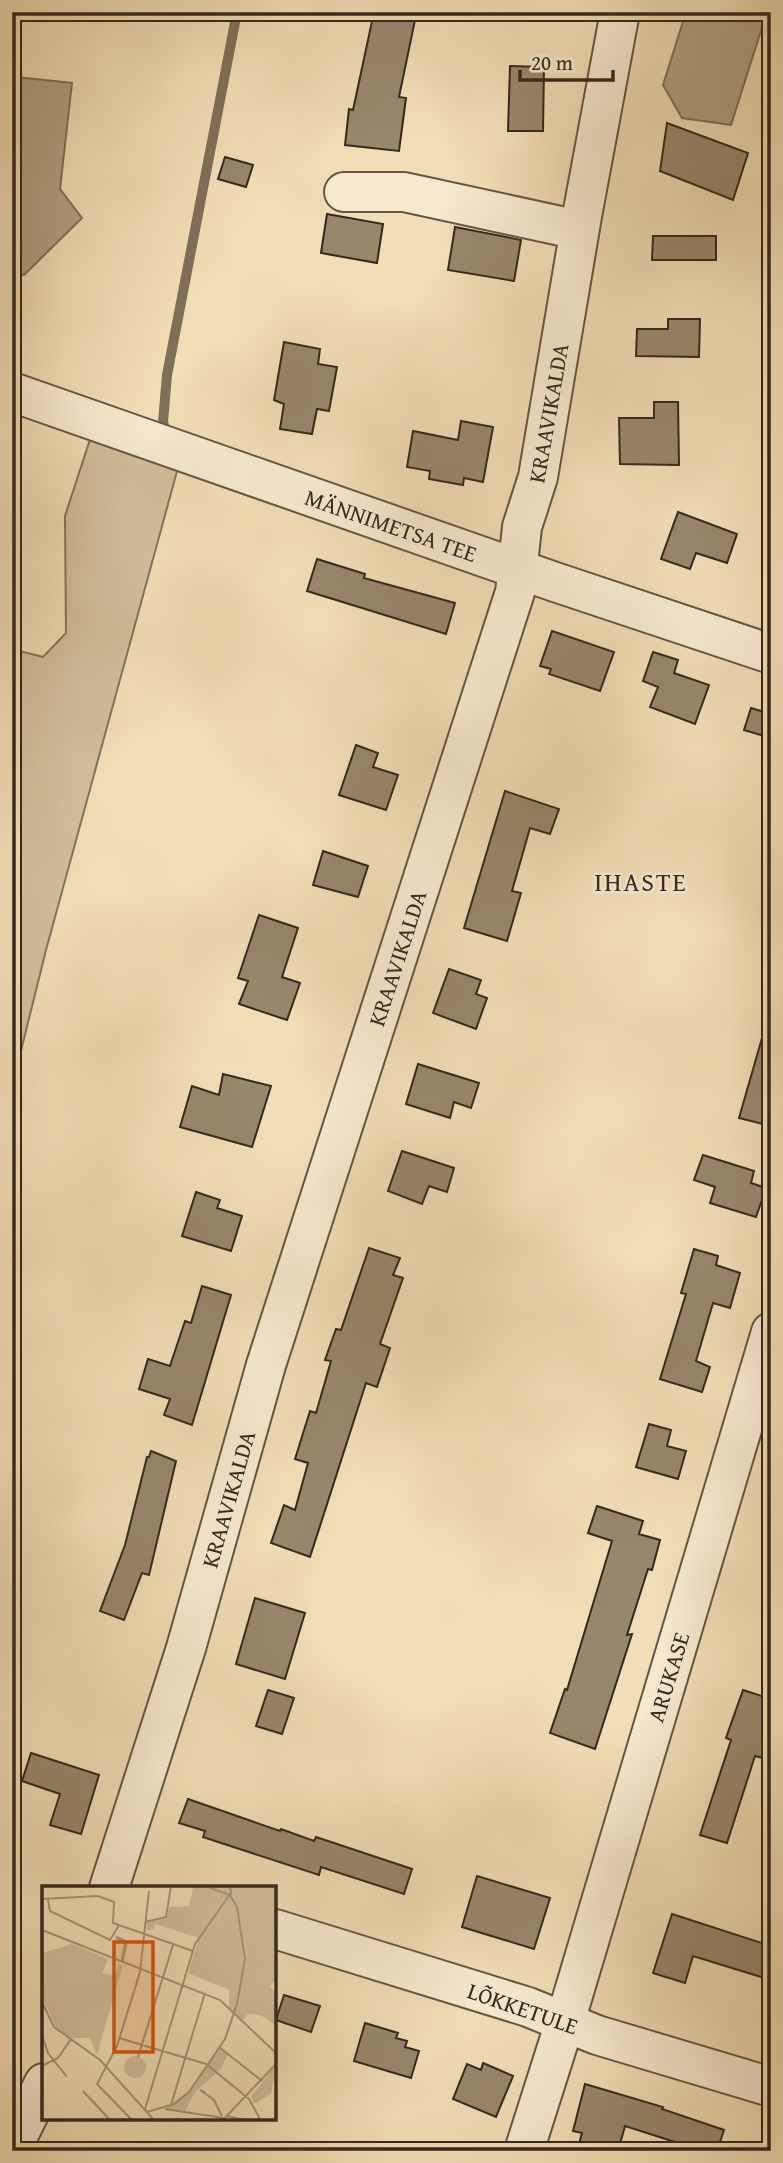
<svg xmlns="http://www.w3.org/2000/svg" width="783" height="2163" font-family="'Gentium Book Plus',serif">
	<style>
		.green { fill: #d1be9c; stroke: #83745c; stroke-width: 2 }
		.water { fill: #b1a082; stroke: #7f705a; stroke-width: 2 }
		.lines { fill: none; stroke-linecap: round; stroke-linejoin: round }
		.stream { stroke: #7f705a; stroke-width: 10 }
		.building { fill: #97876d; stroke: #35291d; stroke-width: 2 }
		.minor-casing { stroke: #645643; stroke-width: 42 }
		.minor { stroke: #f6e9d0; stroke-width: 38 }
		.labels { text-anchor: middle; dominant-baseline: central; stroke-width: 5; stroke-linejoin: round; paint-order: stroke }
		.street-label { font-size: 23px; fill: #35291d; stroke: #f6e9d0 }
		.quarter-label { font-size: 26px; letter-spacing: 2px; fill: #35291d; stroke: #f6e9d0 }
		.inset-river { fill: none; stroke: #b1a082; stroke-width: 3.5 }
		.inset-road { fill: none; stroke: #a69579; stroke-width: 2 }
		.view { fill: #d6540e; fill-opacity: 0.15; stroke: #d6540e; stroke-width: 3.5 }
		.inset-edge { fill: none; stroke: #35291d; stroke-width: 3.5 }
	</style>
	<rect width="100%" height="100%" fill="#f1ddb6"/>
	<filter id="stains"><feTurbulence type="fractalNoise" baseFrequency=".00286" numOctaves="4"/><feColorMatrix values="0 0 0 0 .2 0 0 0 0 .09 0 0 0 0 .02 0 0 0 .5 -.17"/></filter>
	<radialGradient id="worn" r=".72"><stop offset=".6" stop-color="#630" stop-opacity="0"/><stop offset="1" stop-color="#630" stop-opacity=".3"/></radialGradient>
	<path class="green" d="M 95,424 L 182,453 L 46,950 L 12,1087 L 12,649 L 43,657 L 66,633 L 65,516 Z"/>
	<path class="water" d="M 686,12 L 767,12 L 731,125 L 682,118 L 663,85 Z
		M 16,77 L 72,83 L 60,189 L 82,218 L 24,275 L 12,273 L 12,92 Z"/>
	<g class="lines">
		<path class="stream" d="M 165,429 L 163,422 L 167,375 L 237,12"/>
	</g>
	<path class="building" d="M 374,12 L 386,12 L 415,20 L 399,97 L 406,98 L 399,151 L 345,145 L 349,109 L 353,110 Z
		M 510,66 L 544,67 L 543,131 L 508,131 Z
		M 667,123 L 748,153 L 733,200 L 660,171 Z
		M 225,157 L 253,165 L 246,187 L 218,179 Z
		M 327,214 L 383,224 L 377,263 L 321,253 Z
		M 455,227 L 521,240 L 514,281 L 448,270 Z
		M 653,236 L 716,236 L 716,260 L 652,260 Z
		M 668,319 L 700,319 L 699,357 L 636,356 L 637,329 L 668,329 Z
		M 284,342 L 320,349 L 318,364 L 337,367 L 329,411 L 317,409 L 312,434 L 280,429 L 284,404 L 274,400 Z
		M 654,402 L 678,402 L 679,465 L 620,464 L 619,418 L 654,418 Z
		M 461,421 L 493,427 L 483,482 L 464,478 L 463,485 L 429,479 L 430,471 L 407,467 L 413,431 L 458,440 Z
		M 678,512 L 737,534 L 727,563 L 696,553 L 690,569 L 661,559 Z
		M 317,559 L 365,574 L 364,578 L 455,603 L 446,634 L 307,591 Z
		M 552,631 L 614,652 L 600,691 L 549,674 L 551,669 L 540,666 Z
		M 653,652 L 678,660 L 674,673 L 709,685 L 695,724 L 650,707 L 658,687 L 643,681 Z
		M 751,708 L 771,714 L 771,738 L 744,730 Z
		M 356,745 L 378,753 L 373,767 L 398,775 L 386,810 L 339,795 Z
		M 505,791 L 559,809 L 550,834 L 530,828 L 512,891 L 521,893 L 507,941 L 464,928 Z
		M 323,851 L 368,866 L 358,897 L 313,885 Z
		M 259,915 L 298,928 L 282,977 L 300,983 L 287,1020 L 239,1004 L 248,981 L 238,978 Z
		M 449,969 L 481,980 L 476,994 L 487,998 L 476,1029 L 433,1013 Z
		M 764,1031 L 771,1032 L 771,1126 L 739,1118 Z
		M 418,1064 L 479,1083 L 471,1108 L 454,1102 L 450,1118 L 406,1104 Z
		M 223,1074 L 271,1086 L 252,1147 L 180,1127 L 192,1086 L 219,1095 Z
		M 402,1151 L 454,1168 L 447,1192 L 429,1186 L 422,1204 L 388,1191 Z
		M 703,1155 L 754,1171 L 751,1183 L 766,1188 L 756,1217 L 710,1203 L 715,1187 L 694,1180 Z
		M 196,1192 L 220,1200 L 217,1208 L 242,1216 L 231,1251 L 182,1236 Z
		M 369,1248 L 400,1258 L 393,1275 L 403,1278 L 380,1344 L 390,1348 L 377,1387 L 366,1383 L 310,1557 L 271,1543 L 284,1505 L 295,1510 L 308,1463 L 295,1459 L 310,1411 L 316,1413 L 331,1361 L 325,1360 L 336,1329 L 341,1330 Z
		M 694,1249 L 718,1256 L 716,1265 L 740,1273 L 730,1308 L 713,1303 L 696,1361 L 710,1367 L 702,1392 L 660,1379 L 686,1294 L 681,1293 Z
		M 202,1286 L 231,1295 L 192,1425 L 164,1415 L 170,1399 L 139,1389 L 148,1359 L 170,1366 L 185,1321 L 191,1323 Z
		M 649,1424 L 671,1430 L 667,1446 L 686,1451 L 678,1479 L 636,1467 Z
		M 151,1451 L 176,1461 L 149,1575 L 142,1573 L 124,1620 L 100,1611 L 125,1545 L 147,1457 L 149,1457 Z
		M 597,1506 L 643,1521 L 639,1534 L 660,1540 L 652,1570 L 648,1569 L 627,1635 L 632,1634 L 595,1749 L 550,1733 L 565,1689 L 567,1690 L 612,1541 L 588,1533 Z
		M 255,1598 L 305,1613 L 285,1679 L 236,1664 Z
		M 268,1690 L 294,1698 L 282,1734 L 256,1726 Z
		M 743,1690 L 771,1699 L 771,1736 L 763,1758 L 755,1756 L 727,1843 L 700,1835 L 731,1740 L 726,1738 Z
		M 31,1753 L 99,1775 L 81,1834 L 50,1825 L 60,1794 L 22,1781 Z
		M 188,1799 L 280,1831 L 281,1829 L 314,1841 L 316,1837 L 412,1869 L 404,1894 L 321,1867 L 319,1875 L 203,1837 L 205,1831 L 179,1823 Z
		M 477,1876 L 550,1898 L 534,1949 L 462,1927 Z
		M 672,1914 L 771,1946 L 771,1980 L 693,1956 L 685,1983 L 653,1973 Z
		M 284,1995 L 320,2006 L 311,2032 L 276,2020 Z
		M 365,2023 L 398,2033 L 396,2038 L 407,2041 L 405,2047 L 419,2051 L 411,2078 L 354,2061 Z
		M 483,2063 L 513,2076 L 496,2117 L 453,2099 L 467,2064 L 481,2070 Z
		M 585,2084 L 663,2107 L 662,2109 L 724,2130 L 717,2151 L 672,2151 L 675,2142 L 625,2126 L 618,2151 L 577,2151 L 582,2133 L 573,2131 Z"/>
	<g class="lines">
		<g class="minor-casing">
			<path id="minor" d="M 344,192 L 404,192 L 579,230
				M 12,392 L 555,582 L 771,654
				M 109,1888 L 186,1648 L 266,1365 L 515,592 L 522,527 L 538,477 L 582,216 L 620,12
				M 275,1929 L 528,2007 L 597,2035 L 771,2087
				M 12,2148 L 44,2083
				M 524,2151 L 565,2022 L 771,1332"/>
		</g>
		<use href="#minor" class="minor"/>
	</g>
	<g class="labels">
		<g class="street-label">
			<text transform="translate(548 413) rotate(-80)">KRAAVIKALDA</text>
			<text transform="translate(391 525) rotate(19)">MÄNNIMETSA TEE</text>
			<text transform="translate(397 958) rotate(-72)">KRAAVIKALDA</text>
			<text transform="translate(228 1499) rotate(-74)">KRAAVIKALDA</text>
			<text transform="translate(668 1677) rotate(-73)">ARUKASE</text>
			<text transform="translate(523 2008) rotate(19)">LÕKKETULE</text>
		</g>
		<g class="quarter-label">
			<text x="641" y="881">IHASTE</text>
		</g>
	</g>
	<g transform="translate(42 1886)">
		<rect width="234" height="234" fill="#f1ddb6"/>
		<path d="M 144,0 L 234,0 L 234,93 L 228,101 L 234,106 L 234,139 L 218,129 L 206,128 L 199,136 L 187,122 L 187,104 L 146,87 L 157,52 L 113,38 L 111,44 L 104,44 L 106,36 L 125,32 L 127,21 L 147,20 L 151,3 ZM 31,58 L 66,73 L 60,87 L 74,89 L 76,78 L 81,79 L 55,169 L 48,152 L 28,152 L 15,143 L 0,111 L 0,67 ZM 177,161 L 186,168 L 179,183 L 153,206 L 143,225 L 123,223 L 152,201 ZM82 181a11 11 0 1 1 22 0a11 11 0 1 1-22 0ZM 234,178 L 229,208 L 212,218 L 209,211 Z" fill="#d1be9c"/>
		<path class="inset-river" d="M 74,51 L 84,56 L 80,75"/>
		<path class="inset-road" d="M 0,13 L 56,10 L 72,16 L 71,37 L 151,65M 6,14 L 8,25 L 68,54 L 77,39M 103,36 L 124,31 L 129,0M 0,44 L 178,114 L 235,168M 0,116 L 12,141 L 58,174 L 113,235M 0,149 L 6,167 L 25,191M 77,152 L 164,178 L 207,213 L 219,235M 177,161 L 220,195M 96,171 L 131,59M 0,180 L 16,172 L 29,153M 41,205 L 69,235M 164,207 L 158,204 L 172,214 L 180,230M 129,219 L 163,107M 103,223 L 153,58 L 189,7 L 188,0M 123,223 L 182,232M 105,226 L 132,218 L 147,206 L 183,153 L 195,118 L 203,73 L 195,21 L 188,9 L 163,0M 185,230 L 208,235M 91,235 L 55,198 L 75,160 L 98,86 L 107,5M 180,235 L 235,177"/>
		<path class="view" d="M 72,56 L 111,56 L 111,166 L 72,166 Z"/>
		<rect width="234" height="234" class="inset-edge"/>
	</g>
	<rect width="783" height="2163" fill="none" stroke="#f1ddb6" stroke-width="42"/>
	<rect x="14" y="14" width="755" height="2135" fill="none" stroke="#35291d" stroke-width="3.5"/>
	<rect x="21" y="21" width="741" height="2121" fill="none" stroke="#35291d" stroke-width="2"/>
	<path d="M520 70v10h93v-10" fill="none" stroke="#35291d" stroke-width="3.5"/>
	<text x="531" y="70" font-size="21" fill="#35291d" stroke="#f6e9d0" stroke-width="5" paint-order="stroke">20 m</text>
	<rect width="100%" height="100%" filter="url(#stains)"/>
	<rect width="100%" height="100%" fill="url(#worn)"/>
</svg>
